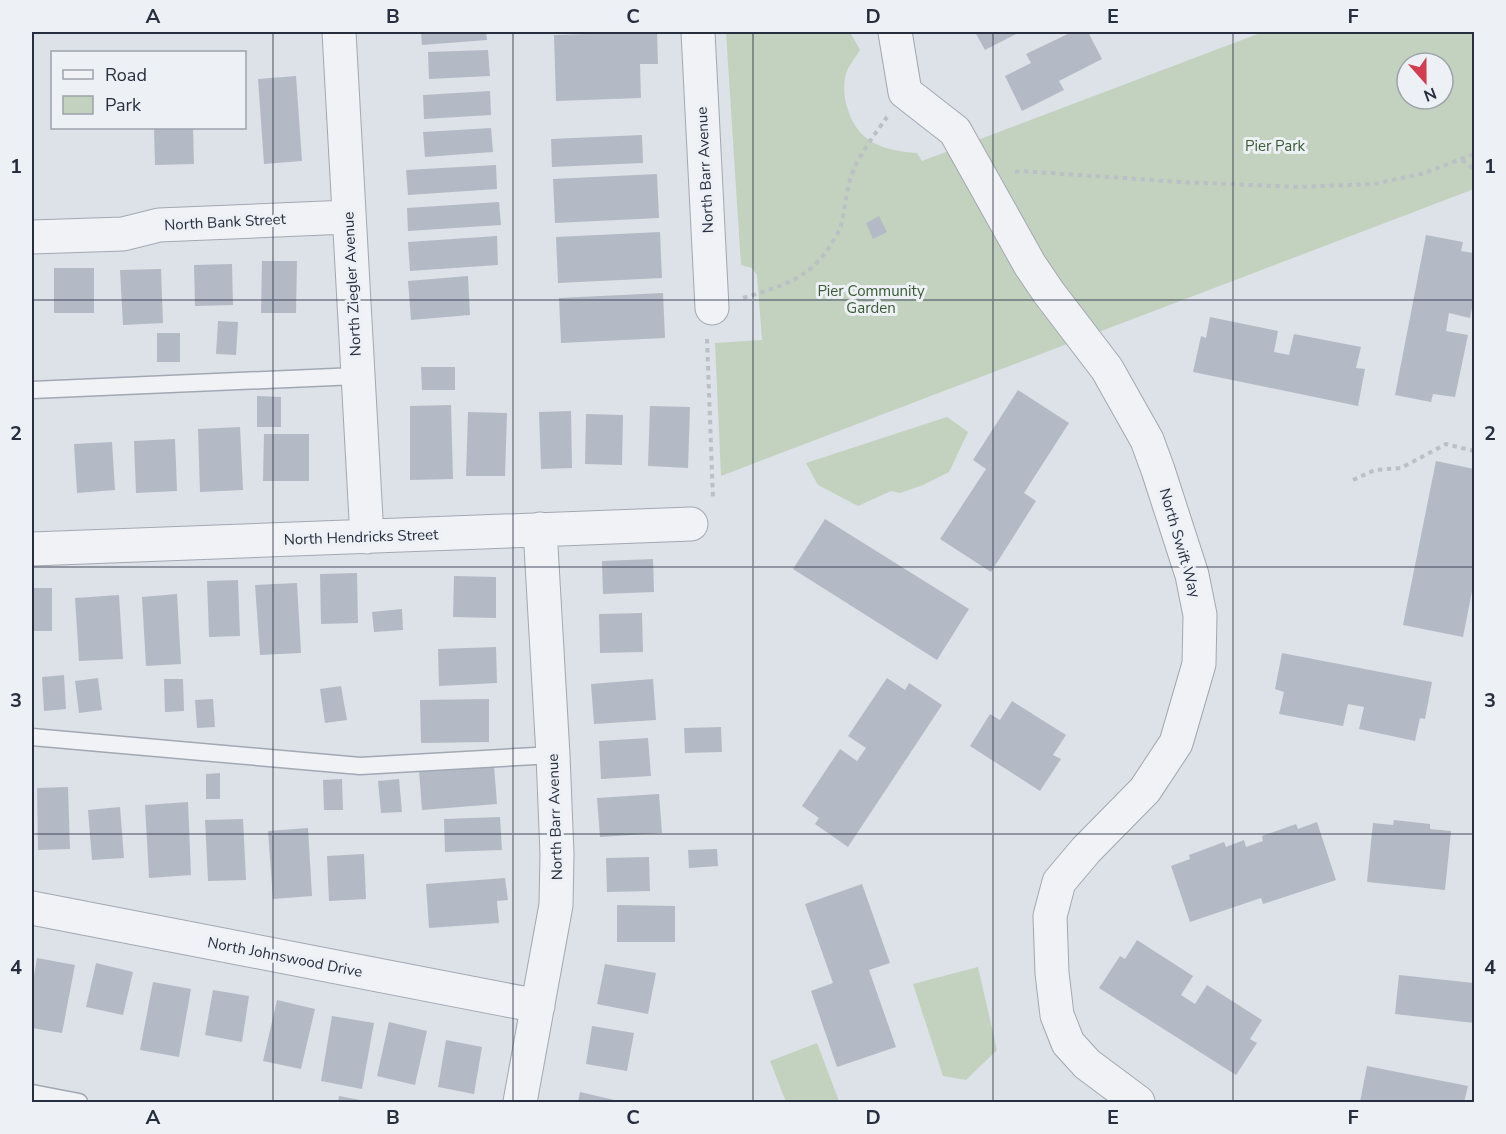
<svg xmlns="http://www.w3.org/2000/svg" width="1506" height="1134" font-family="'Nunito Sans',sans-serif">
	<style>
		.green { fill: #c2d2be; fill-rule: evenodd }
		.building { fill: #b4bac5 }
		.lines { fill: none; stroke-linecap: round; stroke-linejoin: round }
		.service-casing { stroke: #a2a8b2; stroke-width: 19 }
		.minor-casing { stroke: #a2a8b2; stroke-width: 35 }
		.path { stroke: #bbbfc6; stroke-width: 4; stroke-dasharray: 4.5 4.5; stroke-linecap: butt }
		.service { stroke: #f0f2f6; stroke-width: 16 }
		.minor { stroke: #f0f2f6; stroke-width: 33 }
		.grid { fill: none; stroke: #262e3f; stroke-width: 1.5; stroke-opacity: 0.55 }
		.labels { text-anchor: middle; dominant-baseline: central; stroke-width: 6; stroke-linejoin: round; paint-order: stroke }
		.park-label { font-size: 15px; fill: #395b33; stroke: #edf0f5 }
		.street-label { font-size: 15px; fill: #262e3f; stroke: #edf0f5 }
		.neatline { fill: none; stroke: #262e3f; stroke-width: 2 }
		.grid-label { font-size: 20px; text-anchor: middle; font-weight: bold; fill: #262e3f }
	</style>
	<rect width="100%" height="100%" fill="#dde1e8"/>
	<path class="green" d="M 726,32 L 850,32 L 860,50 C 856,57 848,66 846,74 C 843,85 844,100 848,110 C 858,143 885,151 917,153 L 922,161 L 1263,32 L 1474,32 L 1474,189 L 721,476 L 715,343 L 762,340 L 757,275 L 752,268 L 741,265 ZM 1407,63 L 1443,63 L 1443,99 L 1407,99 Z
		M 947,417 L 968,432 L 949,472 L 923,485 L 900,493 L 891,491 L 858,506 L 818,485 L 806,463 Z
		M 978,967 L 997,1050 L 966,1080 L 943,1076 L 913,984 Z
		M 817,1043 L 839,1101 L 837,1102 L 786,1102 L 770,1061 Z"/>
	<path class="building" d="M 421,32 L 486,32 L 487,40 L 422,45 Z
		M 657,32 L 658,64 L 640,64 L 641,98 L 556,101 L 554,35 Z
		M 975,32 L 1020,32 L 985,50 Z
		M 1072,32 L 1088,32 L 1102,59 L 1059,81 L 1064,90 L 1022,111 L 1005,76 L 1031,63 L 1026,54 Z
		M 488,50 L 490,76 L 429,79 L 428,52 Z
		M 296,76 L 302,161 L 264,164 L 258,79 Z
		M 490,91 L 491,115 L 424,119 L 423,95 Z
		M 154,128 L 193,128 L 194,164 L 155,165 Z
		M 491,128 L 493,152 L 425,157 L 423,132 Z
		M 642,135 L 643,163 L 552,167 L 551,139 Z
		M 496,165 L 497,189 L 408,195 L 406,170 Z
		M 657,174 L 659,218 L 555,223 L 553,179 Z
		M 499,202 L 501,225 L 408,231 L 407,208 Z
		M 879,216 L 887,232 L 873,239 L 866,223 Z
		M 660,232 L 662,278 L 558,283 L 556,237 Z
		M 1426,235 L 1463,242 L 1461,251 L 1474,253 L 1474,297 L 1470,318 L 1449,313 L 1446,331 L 1468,335 L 1455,397 L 1433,394 L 1431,402 L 1395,395 Z
		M 497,236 L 498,265 L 410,271 L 408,242 Z
		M 262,261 L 297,261 L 296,313 L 261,313 Z
		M 232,264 L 233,305 L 195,306 L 194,265 Z
		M 54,268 L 94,268 L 94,313 L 54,313 Z
		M 161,269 L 163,323 L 123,325 L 120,270 Z
		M 468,276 L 470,315 L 411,320 L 408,281 Z
		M 663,293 L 665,338 L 561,343 L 559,298 Z
		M 1210,317 L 1278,331 L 1274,352 L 1289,355 L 1294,334 L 1361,347 L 1356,368 L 1365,369 L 1358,406 L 1193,372 L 1201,336 L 1206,338 Z
		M 218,321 L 238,322 L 236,355 L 216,354 Z
		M 157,333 L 180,333 L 180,362 L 157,362 Z
		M 421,367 L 455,367 L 455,390 L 422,390 Z
		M 1018,390 L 1069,423 L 1024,493 L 1036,501 L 991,572 L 940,539 L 986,469 L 973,460 Z
		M 257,396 L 281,397 L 281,427 L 257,427 Z
		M 451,405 L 453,479 L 410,480 L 410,406 Z
		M 650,406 L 690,407 L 688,468 L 648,466 Z
		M 571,411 L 572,468 L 541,469 L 539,412 Z
		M 468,412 L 507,413 L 505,476 L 466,476 Z
		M 586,414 L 623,415 L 622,465 L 585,464 Z
		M 240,427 L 243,490 L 200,492 L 198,429 Z
		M 264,434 L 309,434 L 309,481 L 263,481 Z
		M 175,439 L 177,491 L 136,493 L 134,441 Z
		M 112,442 L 115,490 L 77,493 L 74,444 Z
		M 1436,461 L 1474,469 L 1474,581 L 1463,637 L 1403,625 Z
		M 825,519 L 969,609 L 937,660 L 793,569 Z
		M 653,559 L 654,592 L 603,594 L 602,561 Z
		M 357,573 L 358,623 L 321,624 L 320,574 Z
		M 454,576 L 496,577 L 496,618 L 453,617 Z
		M 238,580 L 240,636 L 209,637 L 207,581 Z
		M 297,583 L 301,653 L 260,655 L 255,585 Z
		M 32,588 L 52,588 L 52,631 L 32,631 Z
		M 177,594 L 181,664 L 146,666 L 142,597 Z
		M 119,595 L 123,659 L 79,661 L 75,598 Z
		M 402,609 L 403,630 L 374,632 L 372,612 Z
		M 642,613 L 643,652 L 600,653 L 599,614 Z
		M 496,647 L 497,683 L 439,686 L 438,649 Z
		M 1282,653 L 1432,682 L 1425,719 L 1420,718 L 1415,741 L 1359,729 L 1364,707 L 1348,704 L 1343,726 L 1279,714 L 1284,692 L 1275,689 Z
		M 64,675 L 66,709 L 44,711 L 42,677 Z
		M 98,678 L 102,710 L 79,713 L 75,681 Z
		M 887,678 L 905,690 L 909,683 L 942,705 L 848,847 L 815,824 L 819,818 L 802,806 L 840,749 L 857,761 L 866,748 L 848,736 Z
		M 164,679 L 183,679 L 184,711 L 165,712 Z
		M 653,679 L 656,720 L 594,724 L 591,684 Z
		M 341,686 L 347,720 L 325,723 L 320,689 Z
		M 213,699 L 215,727 L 197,728 L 195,700 Z
		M 489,699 L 489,742 L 421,743 L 420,700 Z
		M 1012,701 L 1066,735 L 1053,755 L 1061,759 L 1040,791 L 970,746 L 990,714 L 1000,720 Z
		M 721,727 L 722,752 L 685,753 L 684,728 Z
		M 648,738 L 651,776 L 601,779 L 599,741 Z
		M 494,765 L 497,804 L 422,810 L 419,770 Z
		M 220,773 L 220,799 L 206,799 L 206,774 Z
		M 342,779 L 343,810 L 324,810 L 323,780 Z
		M 399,779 L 402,812 L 381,813 L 378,781 Z
		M 68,787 L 70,849 L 38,850 L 37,788 Z
		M 659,794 L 662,833 L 600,837 L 597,798 Z
		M 188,802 L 191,875 L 149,878 L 145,805 Z
		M 120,807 L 124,858 L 92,860 L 88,810 Z
		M 500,817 L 502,850 L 445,852 L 444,819 Z
		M 243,819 L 246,880 L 208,881 L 205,820 Z
		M 1394,820 L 1430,824 L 1430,829 L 1451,831 L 1445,890 L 1367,882 L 1373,823 L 1393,825 Z
		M 1317,822 L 1336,880 L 1263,904 L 1261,898 L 1190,922 L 1171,866 L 1190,859 L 1189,855 L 1224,842 L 1226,847 L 1244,840 L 1246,847 L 1263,841 L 1262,836 L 1296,824 L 1298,829 Z
		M 308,828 L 312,896 L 273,899 L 268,831 Z
		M 717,849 L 718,866 L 689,868 L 688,850 Z
		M 364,854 L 366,899 L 329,901 L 327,856 Z
		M 649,857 L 650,891 L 607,892 L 606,858 Z
		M 505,878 L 508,900 L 497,901 L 499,923 L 429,928 L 426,884 Z
		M 862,884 L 890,963 L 869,970 L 896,1047 L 837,1067 L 811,991 L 833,983 L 805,904 Z
		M 617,905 L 675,906 L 675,942 L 617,942 Z
		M 1137,940 L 1193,976 L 1181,995 L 1195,1004 L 1207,985 L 1262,1020 L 1250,1039 L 1257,1043 L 1236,1075 L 1099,988 L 1120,956 L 1125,959 Z
		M 37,958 L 75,965 L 62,1033 L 32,1028 L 32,988 Z
		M 96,963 L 133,972 L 123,1015 L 86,1007 Z
		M 605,964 L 656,973 L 648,1014 L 597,1004 Z
		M 1399,975 L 1474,983 L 1474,1023 L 1395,1014 Z
		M 153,982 L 191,989 L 179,1057 L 140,1050 Z
		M 213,990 L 249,996 L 242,1042 L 205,1035 Z
		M 277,1000 L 315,1009 L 301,1069 L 263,1061 Z
		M 332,1016 L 374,1023 L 362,1089 L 321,1081 Z
		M 389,1022 L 427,1031 L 415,1085 L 377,1076 Z
		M 592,1026 L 634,1033 L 627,1071 L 586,1064 Z
		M 446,1040 L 482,1047 L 474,1094 L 438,1087 Z
		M 1367,1066 L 1468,1086 L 1464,1102 L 1360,1102 Z
		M 580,1092 L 623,1102 L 578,1102 Z
		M 339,1096 L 360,1100 L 359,1102 L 338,1102 Z"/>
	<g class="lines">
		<g class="service-casing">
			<path id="service" d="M 32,390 L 357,376
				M 32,737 L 360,766 L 553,755
				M 32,1093 L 79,1102"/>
		</g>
		<g class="minor-casing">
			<path id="minor" d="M 339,32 L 367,537
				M 698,32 L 712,308
				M 895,32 L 905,92 L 955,131 L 1030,265 L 1049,293 L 1107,369 L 1147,440 L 1158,470 L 1192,575 L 1200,615 L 1199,664 L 1176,743 L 1145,790 L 1086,850 L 1059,882 L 1050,916 L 1052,973 L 1057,1015 L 1068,1043 L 1087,1064 L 1138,1102
				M 32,237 L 123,234 L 159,225 L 348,217
				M 32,549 L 691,524
				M 32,908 L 538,1006
				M 520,1102 L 556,905 L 557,854 L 553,755 L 540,529"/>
		</g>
		<path class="path" d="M 1462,160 L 1474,169
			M 1015,172 L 1021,171 L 1181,182 L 1298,187 L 1374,184 L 1425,173 L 1474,154
			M 743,298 C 782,286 811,279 833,241 C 837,235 841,228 842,221 C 846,204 846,188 853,171 C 861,152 875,134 887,117
			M 707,339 L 713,499
			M 1353,480 L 1375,470 L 1401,468 L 1446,444 L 1474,451"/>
		<use href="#service" class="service"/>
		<use href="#minor" class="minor"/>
	</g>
	<path class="grid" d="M 273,32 L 273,1102M 513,32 L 513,1102M 753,32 L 753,1102M 993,32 L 993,1102M 1233,32 L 1233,1102M 32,300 L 1474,300M 32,567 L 1474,567M 32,834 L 1474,834"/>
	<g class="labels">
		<g class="park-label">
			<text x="1275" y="146">Pier Park</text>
			<text x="871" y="291">Pier Community<tspan x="871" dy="17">Garden</tspan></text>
		</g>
		<g class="street-label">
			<text transform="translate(705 170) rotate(-93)">North Barr Avenue</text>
			<text transform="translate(225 222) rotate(-3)">North Bank Street</text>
			<text transform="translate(352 284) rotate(-93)">North Ziegler Avenue</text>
			<text transform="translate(361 537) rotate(-2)">North Hendricks Street</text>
			<text transform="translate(1180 543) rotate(74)">North Swift Way</text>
			<text transform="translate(555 817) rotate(-92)">North Barr Avenue</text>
			<text transform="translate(285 957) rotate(11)">North Johnswood Drive</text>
		</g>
	</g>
	<rect width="1506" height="1134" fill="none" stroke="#edf0f5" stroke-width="66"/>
	<rect x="51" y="51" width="195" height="78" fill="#edf0f5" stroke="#9da2ac" stroke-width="1.5"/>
	<rect x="63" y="70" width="30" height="9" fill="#f0f2f6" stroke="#9da2ac" stroke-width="1.5"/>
	<text x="105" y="81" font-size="18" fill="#262e3f">Road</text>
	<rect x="63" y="96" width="30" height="18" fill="#c2d2be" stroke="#9da2ac" stroke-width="1.5"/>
	<text x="105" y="111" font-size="18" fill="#262e3f">Park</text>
	<g transform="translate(1425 81) rotate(159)"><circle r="28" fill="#edf0f5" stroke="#9da2ac" stroke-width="1.5"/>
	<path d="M0-4.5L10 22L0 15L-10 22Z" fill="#d23d4f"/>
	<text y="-9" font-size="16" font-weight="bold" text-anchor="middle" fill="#262e3f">N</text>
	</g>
	<rect x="33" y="33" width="1440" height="1068" class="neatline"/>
	<g class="grid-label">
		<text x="153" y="23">A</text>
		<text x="393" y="23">B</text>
		<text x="633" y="23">C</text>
		<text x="873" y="23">D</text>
		<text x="1113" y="23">E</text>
		<text x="1353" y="23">F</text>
		<text x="16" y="173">1</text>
		<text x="1490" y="173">1</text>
		<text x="16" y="440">2</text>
		<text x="1490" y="440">2</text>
		<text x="16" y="707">3</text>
		<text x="1490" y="707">3</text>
		<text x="16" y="974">4</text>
		<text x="1490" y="974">4</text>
		<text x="153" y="1124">A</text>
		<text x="393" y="1124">B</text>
		<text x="633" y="1124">C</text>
		<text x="873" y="1124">D</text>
		<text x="1113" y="1124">E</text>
		<text x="1353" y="1124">F</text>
	</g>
</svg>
